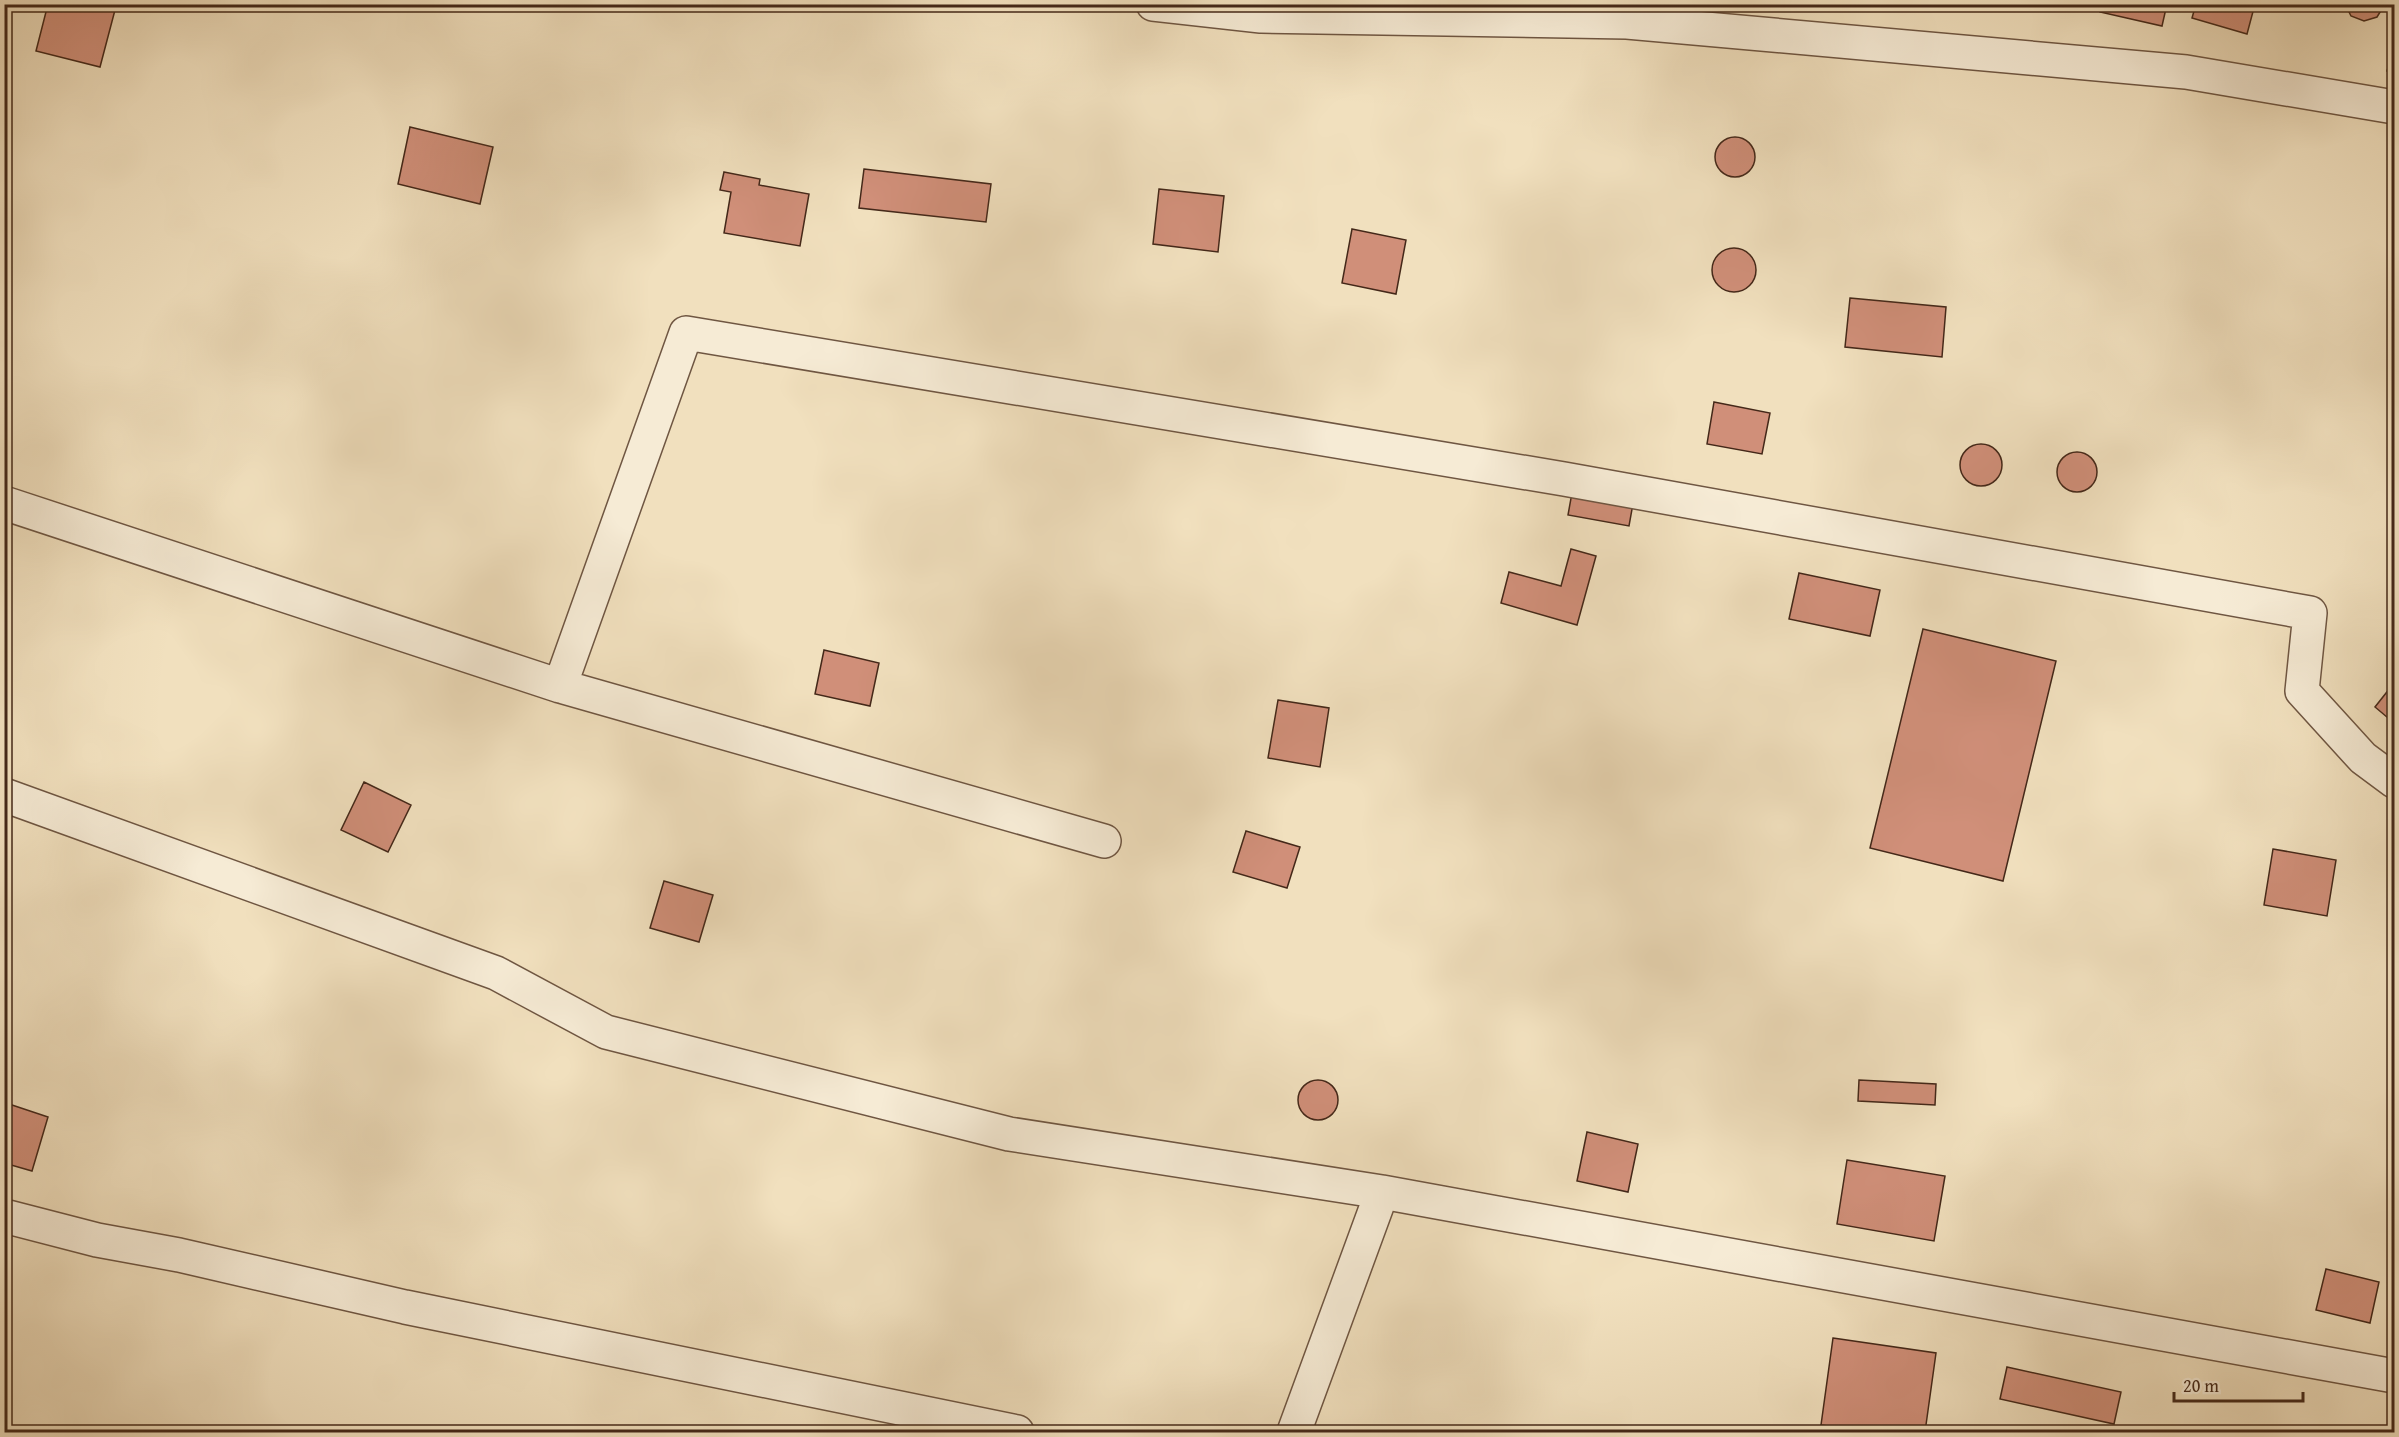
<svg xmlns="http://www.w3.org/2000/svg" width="2399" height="1437" font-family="'Gentium Book Plus',serif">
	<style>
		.building { fill: #d08f79; stroke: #442819; stroke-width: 1.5 }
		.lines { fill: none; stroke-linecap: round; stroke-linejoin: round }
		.street-casing { stroke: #6f5642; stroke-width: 36 }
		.street { stroke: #f6ebd5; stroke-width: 33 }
	</style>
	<rect width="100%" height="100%" fill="#f1e0be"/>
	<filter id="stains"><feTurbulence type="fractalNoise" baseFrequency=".00333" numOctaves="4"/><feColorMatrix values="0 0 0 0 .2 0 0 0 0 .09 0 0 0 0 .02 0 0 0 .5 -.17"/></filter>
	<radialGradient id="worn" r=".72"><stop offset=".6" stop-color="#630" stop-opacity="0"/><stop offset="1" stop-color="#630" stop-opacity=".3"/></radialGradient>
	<path class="building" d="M 48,4 L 102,4 L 102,6 L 115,10 L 100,67 L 36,51 Z
		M 2102,4 L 2167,4 L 2162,26 L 2100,12 Z
		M 2196,4 L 2255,4 L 2247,34 L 2192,18 Z
		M 2345,4 L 2385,4 L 2377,17 L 2364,21 L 2351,16 Z
		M 2394,47 L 2394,73 L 2387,71 Z
		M 410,127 L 493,147 L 480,204 L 398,184 Z
		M1715 157a20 20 0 1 1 40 0a20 20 0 1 1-40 0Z
		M 864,169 L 991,184 L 986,222 L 859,208 Z
		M 724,172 L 760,179 L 759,185 L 809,194 L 800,246 L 724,233 L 731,192 L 720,190 Z
		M 1159,189 L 1224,196 L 1218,252 L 1153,244 Z
		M 1352,229 L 1406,240 L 1396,294 L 1342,283 Z
		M1712 270a22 22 0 1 1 44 0a22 22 0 1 1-44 0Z
		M 1850,298 L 1946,307 L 1942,357 L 1845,347 Z
		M 1714,402 L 1770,413 L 1762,454 L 1707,444 Z
		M1960 465a21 21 0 1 1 42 0a21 21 0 1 1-42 0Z
		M2057 472a20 20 0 1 1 40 0a20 20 0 1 1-40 0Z
		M 1573,487 L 1634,498 L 1629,526 L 1568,515 Z
		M 1571,549 L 1596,556 L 1577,625 L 1501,603 L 1509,572 L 1561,586 Z
		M 1799,573 L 1880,590 L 1870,636 L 1789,619 Z
		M 1923,629 L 2056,661 L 2003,881 L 1870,848 Z
		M 824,650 L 879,663 L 870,706 L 815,694 Z
		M 2394,683 L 2394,723 L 2375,707 Z
		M 1278,700 L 1329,708 L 1320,767 L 1268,758 Z
		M 364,782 L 411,805 L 388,852 L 341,830 Z
		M 1246,831 L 1300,847 L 1287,888 L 1233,872 Z
		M 2273,849 L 2336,860 L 2327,916 L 2264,905 Z
		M 664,881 L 713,895 L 699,942 L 650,928 Z
		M1298 1100a20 20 0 1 1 40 0a20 20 0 1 1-40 0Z
		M 1859,1080 L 1936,1084 L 1935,1105 L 1858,1101 Z
		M 9,1104 L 48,1117 L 32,1171 L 4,1163 L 4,1118 Z
		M 1587,1132 L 1638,1144 L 1628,1192 L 1577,1181 Z
		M 1847,1160 L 1945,1176 L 1934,1241 L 1837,1224 Z
		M 2326,1269 L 2379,1282 L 2370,1323 L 2316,1310 Z
		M 1833,1338 L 1936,1353 L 1925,1432 L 1872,1432 L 1821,1425 Z
		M 2007,1367 L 2121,1392 L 2114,1424 L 2000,1399 Z
		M 1821,1425 L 1853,1432 L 1820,1432 Z"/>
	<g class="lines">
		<g class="street-casing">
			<path id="street" d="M 1153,4 L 1261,16 L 1627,22 L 2186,72 L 2394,107
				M 4,503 L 560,686 L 1104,841
				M 560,686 L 686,333 L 1564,479 L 2310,613 L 2302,691 L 2363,758 L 2394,781
				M 4,795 L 496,973 L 606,1032 L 1009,1134 L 1382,1192 L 2394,1376
				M 4,1216 L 97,1240 L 179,1255 L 405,1307 L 1017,1432
				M 1294,1432 L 1382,1192"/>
		</g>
		<use href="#street" class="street"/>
	</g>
	<rect width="2399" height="1437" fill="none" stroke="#f1e0be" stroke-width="24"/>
	<rect x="6" y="6" width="2387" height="1425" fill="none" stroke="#442819" stroke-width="3"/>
	<rect x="12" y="12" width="2375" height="1413" fill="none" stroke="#442819" stroke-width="1.5"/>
	<path d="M2174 1392v9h129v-9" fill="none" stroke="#442819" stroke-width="3"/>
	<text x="2183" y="1392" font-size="18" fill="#442819" stroke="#f6ebd5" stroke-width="4.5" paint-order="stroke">20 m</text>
	<rect width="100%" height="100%" filter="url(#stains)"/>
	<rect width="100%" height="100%" fill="url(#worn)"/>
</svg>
